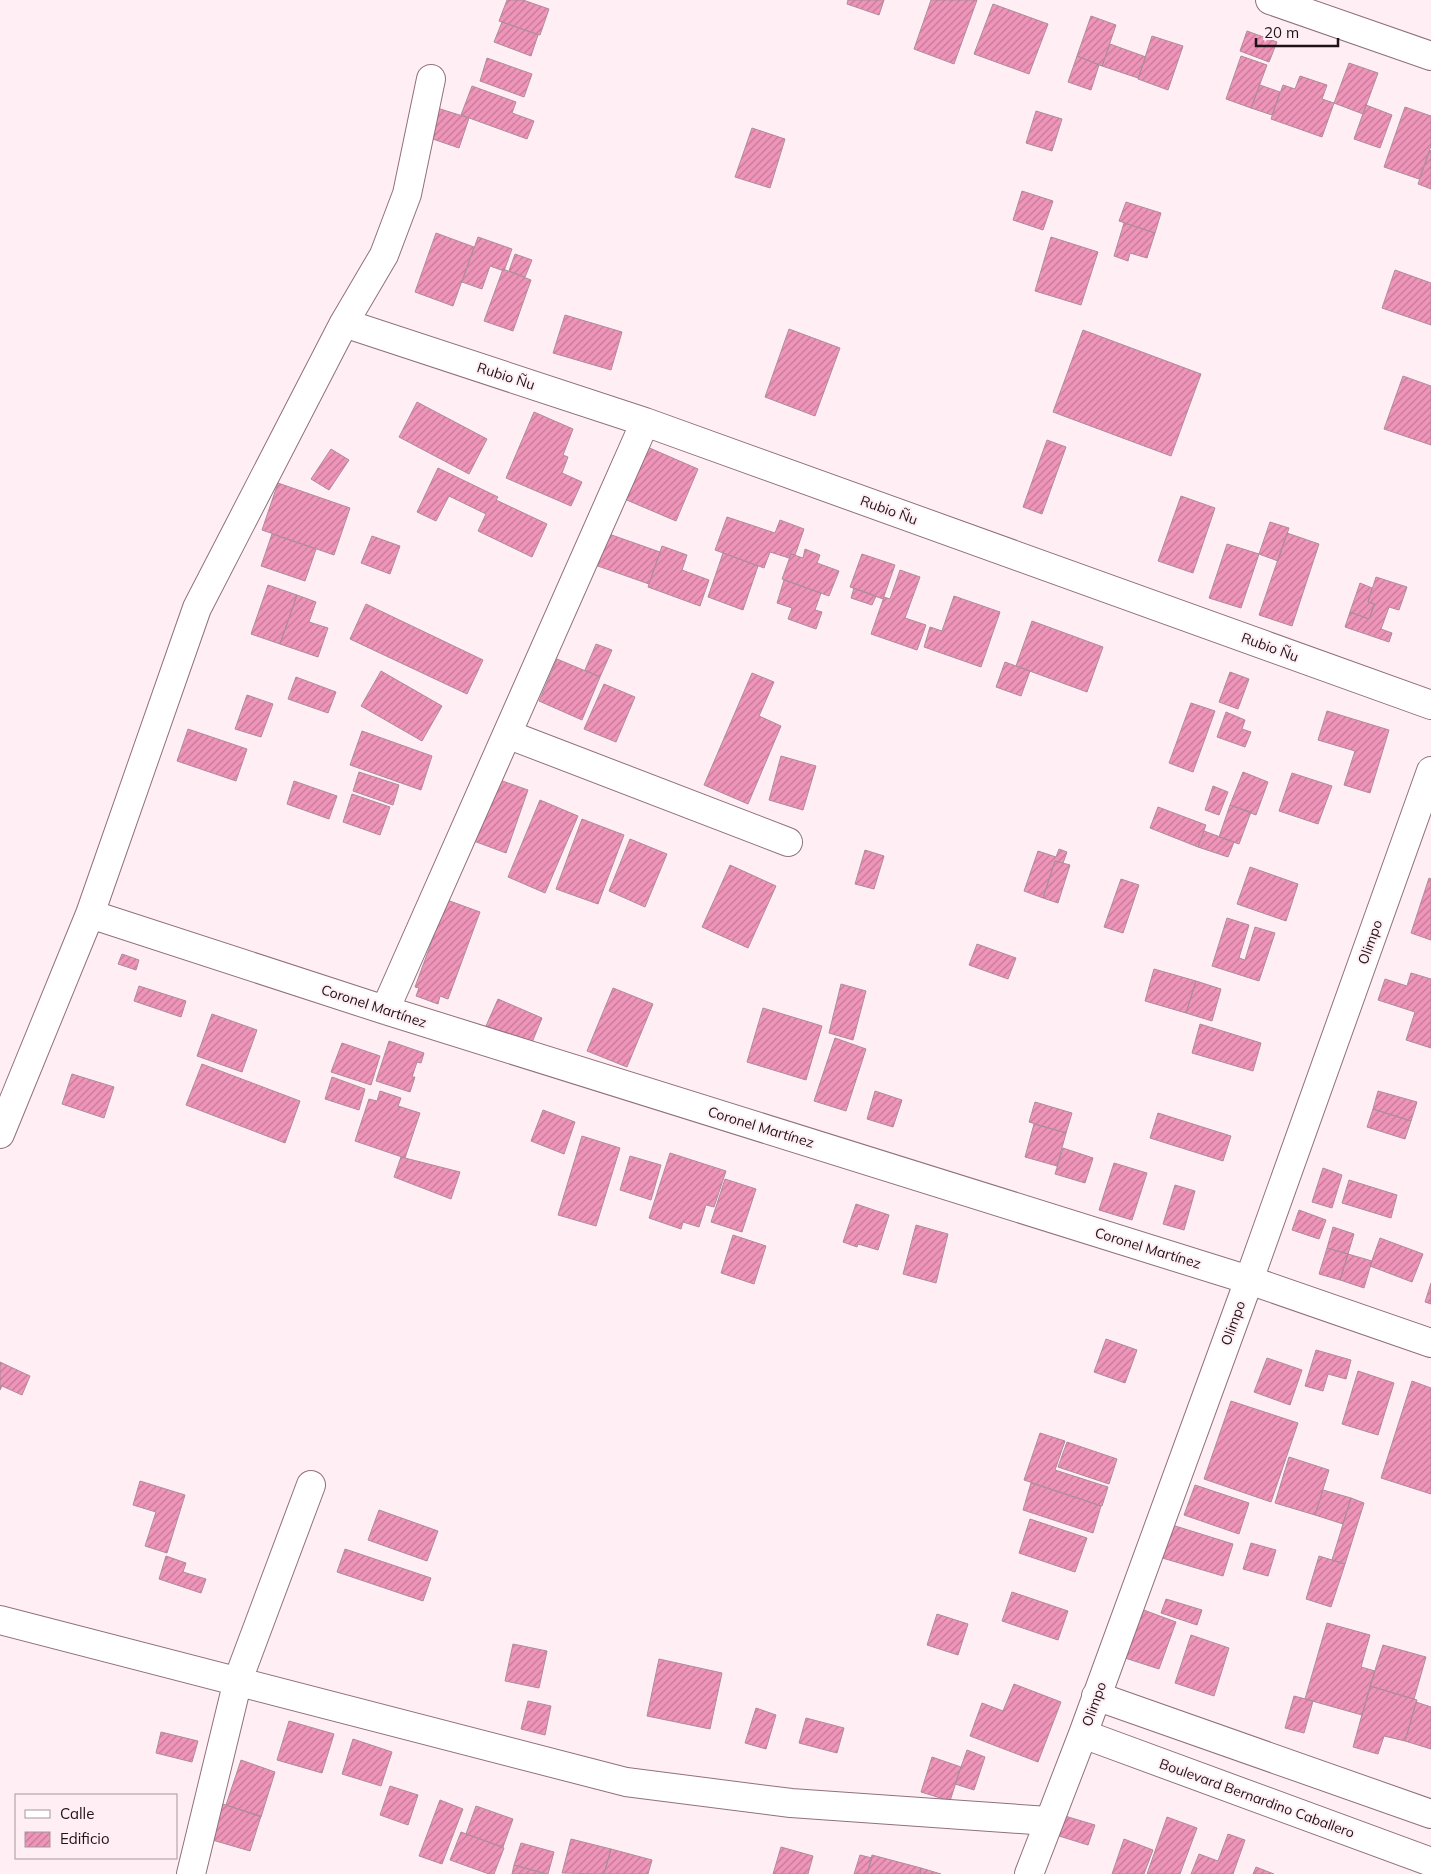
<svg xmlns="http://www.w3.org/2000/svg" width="1431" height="1874" font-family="Mulish,sans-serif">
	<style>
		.building { fill: url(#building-hatch); stroke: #ae8c99 }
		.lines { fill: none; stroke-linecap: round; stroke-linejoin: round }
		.minor-casing { stroke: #91707d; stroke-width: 30 }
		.minor { stroke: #fff; stroke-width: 28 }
		.labels { text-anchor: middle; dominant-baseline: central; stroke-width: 4; stroke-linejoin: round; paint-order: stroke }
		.street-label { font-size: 14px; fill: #201318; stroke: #ffeff5 }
	</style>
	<defs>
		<pattern id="building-hatch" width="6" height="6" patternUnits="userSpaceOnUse" patternTransform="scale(1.25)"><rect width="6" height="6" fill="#f095ba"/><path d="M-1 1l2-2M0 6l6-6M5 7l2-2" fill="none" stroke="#c27896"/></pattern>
	</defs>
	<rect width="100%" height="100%" fill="#ffeff5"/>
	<path class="building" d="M 507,0 L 523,0 L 549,9 L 540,35 L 499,21 Z
		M 848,0 L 884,0 L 879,15 L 847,4 Z
		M 931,0 L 977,0 L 954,64 L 914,49 Z
		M 993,4 L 1048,24 L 1029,74 L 974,54 Z
		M 1091,16 L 1116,25 L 1102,66 L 1077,56 Z
		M 502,22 L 538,35 L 531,56 L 494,42 Z
		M 1247,31 L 1277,42 L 1269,62 L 1240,51 Z
		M 1152,36 L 1183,46 L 1168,90 L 1138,79 Z
		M 1110,44 L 1146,57 L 1138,78 L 1102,66 Z
		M 1077,56 L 1099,65 L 1091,90 L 1068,82 Z
		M 1241,56 L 1267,65 L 1251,108 L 1226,99 Z
		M 487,58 L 532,74 L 524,97 L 480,81 Z
		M 1349,63 L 1378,73 L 1363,114 L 1334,103 Z
		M 1300,76 L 1327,85 L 1322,99 L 1334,103 L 1322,137 L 1271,119 L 1283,85 L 1295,89 Z
		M 1260,85 L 1280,92 L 1272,115 L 1251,108 Z
		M 472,86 L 516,102 L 512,113 L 534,121 L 527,139 L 461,115 Z
		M 1366,105 L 1392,115 L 1380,148 L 1354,139 Z
		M 434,107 L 469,118 L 459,148 L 424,136 Z
		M 1405,107 L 1431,116 L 1431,146 L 1419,179 L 1384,167 Z
		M 1036,111 L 1062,119 L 1052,151 L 1026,143 Z
		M 752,128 L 785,139 L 770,188 L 735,177 Z
		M 1430,150 L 1431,151 L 1431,189 L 1418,184 Z
		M 1022,191 L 1053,201 L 1043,230 L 1013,220 Z
		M 1126,202 L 1161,213 L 1155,233 L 1119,221 Z
		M 1124,223 L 1155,233 L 1147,258 L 1130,253 L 1128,261 L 1114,256 Z
		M 436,233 L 474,247 L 453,306 L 415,292 Z
		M 478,237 L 512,249 L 504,271 L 490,266 L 482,289 L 462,282 Z
		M 1051,237 L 1098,252 L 1081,305 L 1035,291 Z
		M 515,254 L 532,260 L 525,277 L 509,271 Z
		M 503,269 L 531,280 L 513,331 L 484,321 Z
		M 1395,270 L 1431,283 L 1431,325 L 1382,308 Z
		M 565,315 L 622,332 L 611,370 L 553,353 Z
		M 789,329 L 840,348 L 815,416 L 765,397 Z
		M 1083,330 L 1201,374 L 1171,456 L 1053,412 Z
		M 1403,376 L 1431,386 L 1431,445 L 1384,429 Z
		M 417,402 L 487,439 L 469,474 L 399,437 Z
		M 534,412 L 573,429 L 563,455 L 568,457 L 562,473 L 582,482 L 571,506 L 506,478 Z
		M 1047,440 L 1066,447 L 1042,514 L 1023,507 Z
		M 645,446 L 698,469 L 676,521 L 622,498 Z
		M 331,449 L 349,460 L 329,490 L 311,479 Z
		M 438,468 L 498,497 L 496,500 L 547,524 L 532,557 L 478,531 L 486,514 L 449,496 L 436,521 L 417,512 Z
		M 278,483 L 350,508 L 334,555 L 262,530 Z
		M 1181,496 L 1215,508 L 1193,573 L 1158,561 Z
		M 727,517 L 775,533 L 780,520 L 804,529 L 795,555 L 791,554 L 789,558 L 770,552 L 764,568 L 715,550 Z
		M 1270,522 L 1289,528 L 1278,561 L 1259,554 Z
		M 606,533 L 660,552 L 649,584 L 595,565 Z
		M 1287,533 L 1319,544 L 1292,626 L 1259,615 Z
		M 272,534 L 316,549 L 305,581 L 261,566 Z
		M 372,536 L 400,546 L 390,574 L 361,563 Z
		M 1227,544 L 1259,554 L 1241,608 L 1209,598 Z
		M 662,546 L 687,555 L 682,570 L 709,580 L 700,606 L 648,587 Z
		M 805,549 L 820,555 L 817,563 L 839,571 L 829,596 L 782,579 L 791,554 L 803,558 Z
		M 723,553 L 758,566 L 743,610 L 708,597 Z
		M 862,554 L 895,565 L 883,599 L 850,587 Z
		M 900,570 L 920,577 L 905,618 L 926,625 L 917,650 L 871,634 L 884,597 L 890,599 Z
		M 1376,577 L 1407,587 L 1399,610 L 1389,607 L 1381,629 L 1392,633 L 1389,642 L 1345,627 L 1350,612 L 1369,619 L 1374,604 L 1368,602 Z
		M 784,580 L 821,593 L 815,610 L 822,612 L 816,629 L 788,619 L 792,608 L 777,603 Z
		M 1360,583 L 1372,588 L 1368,602 L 1375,604 L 1369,619 L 1350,612 Z
		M 268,585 L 297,595 L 280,644 L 251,634 Z
		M 854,588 L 876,596 L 872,605 L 851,598 Z
		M 297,595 L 316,602 L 309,622 L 328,628 L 318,657 L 280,644 Z
		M 954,596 L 1000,612 L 981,667 L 924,647 L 930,627 L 942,631 Z
		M 366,604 L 483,660 L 467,694 L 350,639 Z
		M 1032,621 L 1103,647 L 1087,692 L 1016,666 Z
		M 596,644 L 612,650 L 600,677 L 585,670 Z
		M 557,659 L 600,677 L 582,720 L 539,701 Z
		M 1005,662 L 1030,671 L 1021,696 L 996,687 Z
		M 381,671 L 442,706 L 422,741 L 361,706 Z
		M 1230,672 L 1249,679 L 1238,709 L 1219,702 Z
		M 752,673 L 774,682 L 759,716 L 781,726 L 748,804 L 704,785 Z
		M 296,677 L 336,692 L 328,713 L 288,699 Z
		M 604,684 L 635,697 L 616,742 L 584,729 Z
		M 247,695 L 273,704 L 261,737 L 235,729 Z
		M 1191,703 L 1215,711 L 1193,772 L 1169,763 Z
		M 1327,711 L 1389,730 L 1370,793 L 1344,785 L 1355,751 L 1318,740 Z
		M 1226,712 L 1245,720 L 1242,729 L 1251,732 L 1245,747 L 1217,737 Z
		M 188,729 L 247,749 L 236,781 L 177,761 Z
		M 362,731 L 432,756 L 421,790 L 350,765 Z
		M 781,756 L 816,766 L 803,810 L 769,800 Z
		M 359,772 L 399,785 L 393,805 L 353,791 Z
		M 1243,772 L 1268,782 L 1256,815 L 1230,805 Z
		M 1292,773 L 1332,786 L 1318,824 L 1279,811 Z
		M 494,778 L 528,790 L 506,853 L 471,840 Z
		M 294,781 L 337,796 L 329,819 L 287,804 Z
		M 1213,786 L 1228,792 L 1219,815 L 1205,810 Z
		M 352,794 L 390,807 L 380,835 L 343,822 Z
		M 540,800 L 578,816 L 545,893 L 508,877 Z
		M 1230,805 L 1251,812 L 1239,844 L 1219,837 Z
		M 1158,807 L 1206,825 L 1198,847 L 1150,828 Z
		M 582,819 L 624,835 L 598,904 L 556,889 Z
		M 1204,831 L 1234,842 L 1228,857 L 1198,847 Z
		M 630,839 L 667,854 L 645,907 L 609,891 Z
		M 1059,849 L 1067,852 L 1063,863 L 1055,861 L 1043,898 L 1024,891 L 1038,851 L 1056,857 Z
		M 865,850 L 884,856 L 874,889 L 855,884 Z
		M 1055,861 L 1070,865 L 1058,903 L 1043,898 Z
		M 730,865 L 776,886 L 748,948 L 702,927 Z
		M 1250,867 L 1298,884 L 1286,921 L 1237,904 Z
		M 1429,878 L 1431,879 L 1431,940 L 1411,933 Z
		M 1121,879 L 1139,885 L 1123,933 L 1104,927 Z
		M 447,900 L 480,912 L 448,999 L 440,996 L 438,1004 L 416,996 L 419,988 L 415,987 Z
		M 1227,918 L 1249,925 L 1239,958 L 1245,960 L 1255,927 L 1275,933 L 1259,981 L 1212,966 Z
		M 977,944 L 1016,958 L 1008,979 L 969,965 Z
		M 122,954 L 139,960 L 136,970 L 118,964 Z
		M 1154,969 L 1196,981 L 1186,1013 L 1145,1001 Z
		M 1411,973 L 1431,979 L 1431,1048 L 1406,1040 L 1415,1012 L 1378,1000 L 1385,979 L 1407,986 Z
		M 1196,981 L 1221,989 L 1212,1021 L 1186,1013 Z
		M 841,984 L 866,991 L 853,1040 L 829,1033 Z
		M 139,986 L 186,1001 L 181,1017 L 134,1001 Z
		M 613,988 L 653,1004 L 627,1067 L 587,1051 Z
		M 498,999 L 542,1018 L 531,1045 L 486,1026 Z
		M 763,1008 L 822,1026 L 806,1080 L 747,1062 Z
		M 212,1014 L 257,1030 L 242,1072 L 197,1056 Z
		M 1200,1024 L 1261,1043 L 1253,1071 L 1192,1053 Z
		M 835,1038 L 866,1049 L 846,1111 L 814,1101 Z
		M 389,1041 L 424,1053 L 421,1063 L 417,1062 L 412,1077 L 415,1077 L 410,1092 L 376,1081 Z
		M 342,1043 L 380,1056 L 371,1085 L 331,1072 Z
		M 202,1064 L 300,1101 L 285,1143 L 186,1105 Z
		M 72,1074 L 114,1087 L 104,1118 L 62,1104 Z
		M 332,1077 L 365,1089 L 359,1110 L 325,1099 Z
		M 380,1091 L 401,1098 L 398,1106 L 420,1113 L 405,1158 L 355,1141 L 369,1099 L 377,1101 Z
		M 875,1091 L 902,1100 L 893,1127 L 867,1119 Z
		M 1378,1091 L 1417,1102 L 1411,1121 L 1373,1109 Z
		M 1035,1102 L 1072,1113 L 1066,1133 L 1029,1122 Z
		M 1373,1109 L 1411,1121 L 1405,1139 L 1367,1127 Z
		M 543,1110 L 575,1122 L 564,1154 L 531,1141 Z
		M 1158,1113 L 1231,1136 L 1223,1161 L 1150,1138 Z
		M 1034,1124 L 1066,1133 L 1057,1166 L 1025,1157 Z
		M 582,1136 L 620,1148 L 596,1226 L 558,1215 Z
		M 1063,1148 L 1093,1158 L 1085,1183 L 1055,1174 Z
		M 670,1153 L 726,1171 L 714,1207 L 706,1205 L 699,1227 L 683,1222 L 681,1229 L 649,1218 Z
		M 630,1156 L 661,1165 L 651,1200 L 620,1190 Z
		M 401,1157 L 460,1172 L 451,1199 L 394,1177 Z
		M 1114,1163 L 1147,1173 L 1132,1220 L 1099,1210 Z
		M 1323,1168 L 1342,1175 L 1332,1208 L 1312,1202 Z
		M 725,1179 L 756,1189 L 742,1232 L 711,1222 Z
		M 1349,1180 L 1397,1195 L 1391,1218 L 1342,1203 Z
		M 1175,1185 L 1195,1191 L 1184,1230 L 1163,1224 Z
		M 856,1204 L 889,1215 L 878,1250 L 858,1244 L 857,1247 L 843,1242 Z
		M 1299,1210 L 1326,1220 L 1319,1239 L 1292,1230 Z
		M 916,1225 L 948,1234 L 936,1283 L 903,1274 Z
		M 1333,1227 L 1354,1234 L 1348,1254 L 1327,1248 Z
		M 733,1235 L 766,1246 L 754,1284 L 721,1273 Z
		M 1380,1238 L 1423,1254 L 1412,1282 L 1370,1266 Z
		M 1327,1248 L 1348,1254 L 1340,1280 L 1319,1274 Z
		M 1348,1254 L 1372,1261 L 1364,1288 L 1340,1280 Z
		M 1431,1283 L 1431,1304 L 1425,1302 Z
		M 1106,1339 L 1137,1350 L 1125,1383 L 1094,1372 Z
		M 1316,1350 L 1351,1360 L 1346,1379 L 1328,1374 L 1323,1391 L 1305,1386 Z
		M 1267,1358 L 1302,1370 L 1290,1405 L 1254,1392 Z
		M 0,1362 L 30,1376 L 22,1395 L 2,1386 L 0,1390 Z
		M 1358,1371 L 1394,1383 L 1378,1435 L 1342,1424 Z
		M 1412,1381 L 1431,1388 L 1431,1494 L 1381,1478 Z
		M 1231,1401 L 1298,1423 L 1271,1502 L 1204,1479 Z
		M 1040,1433 L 1065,1441 L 1055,1470 L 1108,1487 L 1102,1506 L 1024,1480 Z
		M 1067,1442 L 1117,1459 L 1109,1484 L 1058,1467 Z
		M 1289,1457 L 1329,1470 L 1315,1515 L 1275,1503 Z
		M 140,1481 L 185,1495 L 167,1553 L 145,1546 L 156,1512 L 133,1505 Z
		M 1031,1483 L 1101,1506 L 1093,1533 L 1023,1510 Z
		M 1195,1485 L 1249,1503 L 1239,1534 L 1184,1515 Z
		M 1323,1490 L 1351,1498 L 1343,1524 L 1315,1515 Z
		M 1351,1498 L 1364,1503 L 1345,1564 L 1332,1560 Z
		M 379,1510 L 438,1531 L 427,1561 L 368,1540 Z
		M 1030,1519 L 1087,1538 L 1075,1572 L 1019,1553 Z
		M 1169,1524 L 1233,1544 L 1223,1576 L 1159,1557 Z
		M 1251,1543 L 1276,1550 L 1268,1576 L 1243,1569 Z
		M 345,1549 L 431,1578 L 423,1601 L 337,1572 Z
		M 166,1556 L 186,1563 L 183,1572 L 206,1579 L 201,1593 L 159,1579 Z
		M 1319,1556 L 1345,1564 L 1331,1607 L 1306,1599 Z
		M 1012,1592 L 1068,1611 L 1058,1640 L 1002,1621 Z
		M 1166,1599 L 1202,1610 L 1197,1625 L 1161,1613 Z
		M 1141,1609 L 1176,1622 L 1159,1669 L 1125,1658 Z
		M 937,1614 L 968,1624 L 958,1655 L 927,1645 Z
		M 1327,1623 L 1370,1635 L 1361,1667 L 1375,1671 L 1362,1715 L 1305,1699 Z
		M 1191,1635 L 1229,1648 L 1214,1696 L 1175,1683 Z
		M 513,1644 L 547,1651 L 539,1688 L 505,1681 Z
		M 1383,1645 L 1426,1657 L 1414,1699 L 1370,1686 Z
		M 659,1659 L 722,1673 L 710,1729 L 647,1716 Z
		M 1014,1684 L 1061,1702 L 1038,1762 L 970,1736 L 982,1703 L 1003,1711 Z
		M 1370,1686 L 1417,1700 L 1405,1741 L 1384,1736 L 1378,1754 L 1353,1747 Z
		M 1294,1696 L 1313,1701 L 1304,1733 L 1285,1728 Z
		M 528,1701 L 551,1706 L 545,1735 L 521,1729 Z
		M 1416,1702 L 1431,1707 L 1431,1749 L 1405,1741 Z
		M 756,1708 L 776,1715 L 766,1749 L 745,1743 Z
		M 806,1718 L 844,1728 L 837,1753 L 799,1743 Z
		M 289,1721 L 334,1734 L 322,1773 L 277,1760 Z
		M 161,1732 L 198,1741 L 192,1762 L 156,1753 Z
		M 353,1739 L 392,1752 L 381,1786 L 342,1774 Z
		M 967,1750 L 985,1757 L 974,1790 L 955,1784 Z
		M 932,1757 L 961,1767 L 950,1801 L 921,1792 Z
		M 241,1760 L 275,1772 L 261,1817 L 226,1805 Z
		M 390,1786 L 418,1795 L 408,1825 L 380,1815 Z
		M 440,1800 L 463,1809 L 442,1864 L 419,1856 Z
		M 213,1801 L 261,1816 L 250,1851 L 202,1837 Z
		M 476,1806 L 513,1819 L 503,1847 L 466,1834 Z
		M 1065,1816 L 1095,1825 L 1088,1845 L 1059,1836 Z
		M 1167,1817 L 1197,1828 L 1180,1874 L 1147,1874 Z
		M 461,1832 L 504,1848 L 494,1874 L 489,1874 L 450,1860 Z
		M 1228,1834 L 1245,1840 L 1233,1874 L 1191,1874 L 1199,1854 L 1218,1861 Z
		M 571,1839 L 611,1849 L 604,1874 L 562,1873 Z
		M 1124,1839 L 1153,1850 L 1144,1874 L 1112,1874 Z
		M 521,1843 L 554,1852 L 548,1874 L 514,1865 Z
		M 781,1847 L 813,1856 L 808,1874 L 773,1874 Z
		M 611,1849 L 652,1860 L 648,1874 L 604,1874 Z
		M 860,1855 L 872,1858 L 867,1874 L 854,1874 Z
		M 872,1855 L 921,1868 L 920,1874 L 867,1874 Z
		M 514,1865 L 545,1874 L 512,1874 Z
		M 1256,1867 L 1274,1874 L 1253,1874 Z
		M 921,1868 L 941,1874 L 920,1874 Z"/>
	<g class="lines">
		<g class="minor-casing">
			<path id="minor" d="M 1270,0 L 1431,56
				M 344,323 L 645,422 L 1431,705
				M 507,734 L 788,842
				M 90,914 L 385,1010 L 1249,1280 L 1431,1343
				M 385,1010 L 645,422
				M 0,1134 L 90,914 L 197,608 L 344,323 L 384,255 L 407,194 L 431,79
				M 0,1620 L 626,1782 L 791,1803 L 1048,1821
				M 1096,1696 L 1431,1814
				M 1083,1734 L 1431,1862
				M 191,1874 L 238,1680 L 311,1485
				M 1029,1874 L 1083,1734 L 1249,1280 L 1431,771"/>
		</g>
		<use href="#minor" class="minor"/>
	</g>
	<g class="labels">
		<g class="street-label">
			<text transform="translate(506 376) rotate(18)">Rubio Ñu</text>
			<text transform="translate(889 510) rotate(20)">Rubio Ñu</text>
			<text transform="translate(1270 647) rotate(20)">Rubio Ñu</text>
			<text transform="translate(1370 942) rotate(-70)">Olimpo</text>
			<text transform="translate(374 1006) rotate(18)">Coronel Martínez</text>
			<text transform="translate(761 1127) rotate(17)">Coronel Martínez</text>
			<text transform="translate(1148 1248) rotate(17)">Coronel Martínez</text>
			<text transform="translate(1233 1323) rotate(-70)">Olimpo</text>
			<text transform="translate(1094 1704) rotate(-70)">Olimpo</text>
			<text transform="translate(1257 1798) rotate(20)">Boulevard Bernardino Caballero</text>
		</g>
	</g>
	<rect x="15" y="1794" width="162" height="65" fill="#ffeff5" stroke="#a6979d"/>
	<rect x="25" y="1810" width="25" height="8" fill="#ffffff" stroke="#a6979d"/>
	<text x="60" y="1819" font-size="15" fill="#201318">Calle</text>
	<rect x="25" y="1832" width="25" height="15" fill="url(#building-hatch)" stroke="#a6979d"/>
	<text x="60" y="1844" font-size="15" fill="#201318">Edificio</text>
	<path d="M1256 38v8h82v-8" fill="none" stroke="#201318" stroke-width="2.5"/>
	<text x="1264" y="38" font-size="15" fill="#201318" stroke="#ffeff5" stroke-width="4" paint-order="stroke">20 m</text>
</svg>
